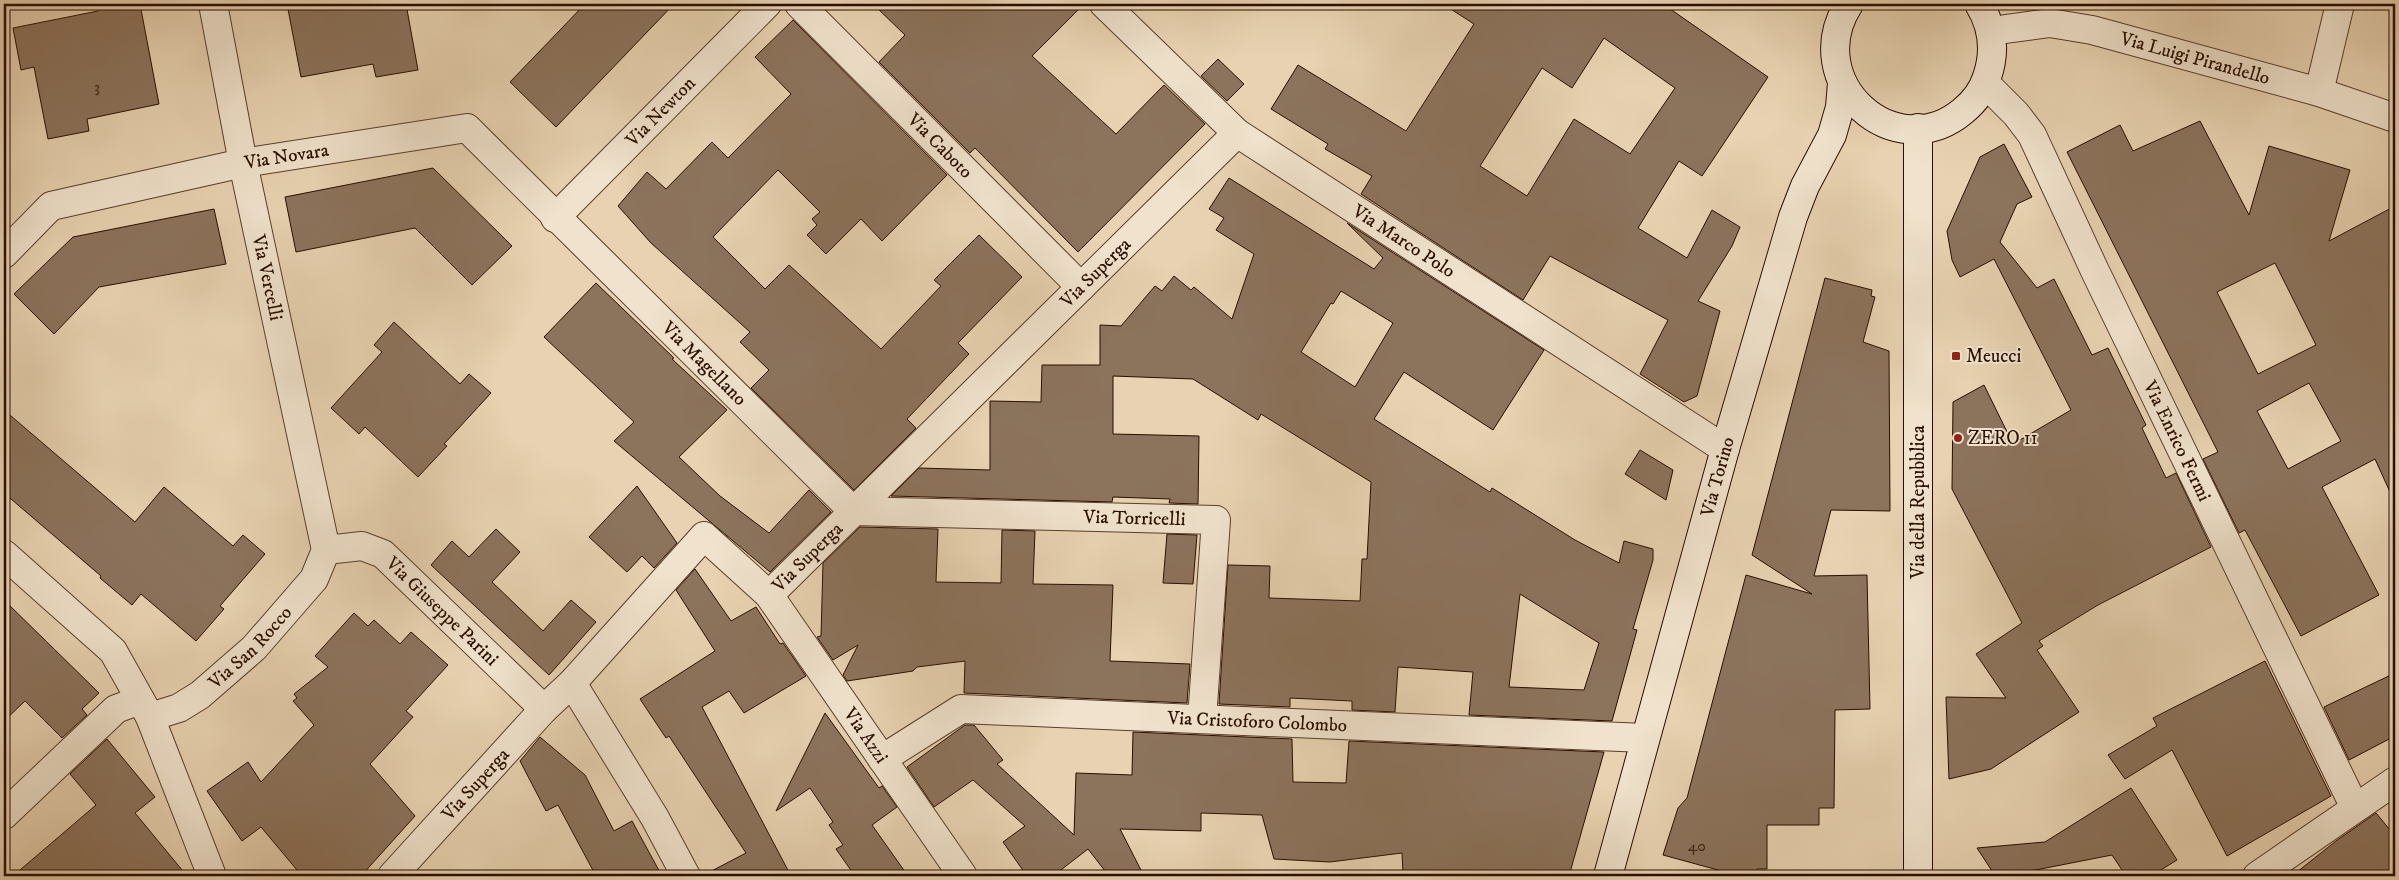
<svg xmlns="http://www.w3.org/2000/svg" width="2399" height="880" font-family="'IM FELL DW Pica',serif">
	<style>
		.building { fill: #8c735c; stroke: #290d00; fill-rule: evenodd }
		.lines { fill: none; stroke-linecap: round; stroke-linejoin: round }
		.street-casing { stroke: #593e2c; stroke-width: 30 }
		.secondary-casing { stroke: #290d00; stroke-width: 30 }
		.street { stroke: #f0e2cc; stroke-width: 28 }
		.secondary { stroke: #f0e2cc; stroke-width: 28 }
		.poi-dot { fill: #8f2418; stroke: #f0e2cc; stroke-width: 2 }
		.labels { text-anchor: middle; dominant-baseline: central; stroke-width: 4; stroke-linejoin: round; paint-order: stroke }
		.number-label { font-size: 16px; fill: #422617 }
		.street-label { font-size: 19px; fill: #290d00; stroke: #f0e2cc }
		.poi-label { font-size: 19px; fill: #290d00; stroke: #f0e2cc; text-anchor: start }
	</style>
	<rect width="100%" height="100%" fill="#e8d2b1"/>
	<filter id="stains"><feTurbulence type="fractalNoise" baseFrequency=".004" numOctaves="4"/><feColorMatrix values="0 0 0 0 .2 0 0 0 0 .09 0 0 0 0 .02 0 0 0 .5 -.17"/></filter>
	<radialGradient id="worn" r=".72"><stop offset=".6" stop-color="#630" stop-opacity="0"/><stop offset="1" stop-color="#630" stop-opacity=".3"/></radialGradient>
	<path class="building" d="M 96,4 L 140,4 L 159,104 L 87,119 L 89,131 L 48,139 L 34,67 L 21,70 L 13,28 L 98,11 Z
		M 287,4 L 406,4 L 418,70 L 376,77 L 373,64 L 301,77 Z
		M 585,4 L 674,4 L 556,127 L 510,82 Z
		M 873,4 L 1084,4 L 1032,56 L 1116,134 L 1164,85 L 1205,124 L 1078,252 L 975,148 L 970,153 L 879,62 L 905,35 Z
		M 1443,4 L 1663,4 L 1768,77 L 1702,176 L 1679,161 L 1638,228 L 1687,258 L 1712,210 L 1740,227 L 1732,246 L 1698,301 L 1720,311 L 1697,396 L 1684,402 L 1640,374 L 1668,320 L 1550,256 L 1523,300 L 1361,194 L 1372,176 L 1325,149 L 1328,144 L 1271,109 L 1298,65 L 1406,131 L 1474,24 ZM 1604,38 L 1675,88 L 1630,154 L 1574,119 L 1527,196 L 1480,166 L 1542,68 L 1572,88 Z
		M 793,20 L 947,175 L 882,241 L 861,219 L 826,254 L 807,235 L 817,225 L 812,219 L 820,212 L 778,170 L 713,237 L 765,289 L 789,265 L 881,349 L 941,286 L 934,280 L 979,235 L 1022,277 L 958,343 L 969,354 L 907,419 L 916,428 L 854,490 L 751,388 L 769,370 L 740,342 L 750,332 L 651,243 L 618,206 L 647,172 L 666,189 L 712,142 L 728,158 L 791,94 L 755,57 Z
		M 1218,59 L 1244,84 L 1227,101 L 1201,76 Z
		M 2200,121 L 2249,215 L 2269,146 L 2350,170 L 2329,241 L 2395,206 L 2395,503 L 2375,459 L 2322,487 L 2379,595 L 2301,636 L 2245,530 L 2239,533 L 2203,459 L 2218,452 L 2067,152 L 2120,125 L 2133,151 ZM 2275,263 L 2316,345 L 2258,374 L 2217,292 ZM 2309,383 L 2341,441 L 2288,469 L 2257,411 Z
		M 2004,144 L 2032,197 L 2017,204 L 2000,242 L 2037,288 L 2054,279 L 2092,355 L 2108,348 L 2146,425 L 2142,428 L 2166,478 L 2176,473 L 2211,547 L 2098,605 L 2039,641 L 2043,646 L 2037,650 L 2079,712 L 1991,769 L 1949,779 L 1946,697 L 2006,698 L 1976,654 L 2022,623 L 1952,489 L 1953,402 L 1984,385 L 2013,444 L 2071,410 L 1994,259 L 1960,277 L 1952,260 L 1947,231 L 1980,157 Z
		M 433,168 L 512,246 L 472,285 L 415,228 L 296,252 L 285,197 Z
		M 1229,178 L 1374,269 L 1383,258 L 1347,223 L 1544,350 L 1493,430 L 1404,372 L 1374,419 L 1490,492 L 1492,488 L 1575,540 L 1619,563 L 1624,541 L 1653,549 L 1653,560 L 1633,629 L 1637,630 L 1612,721 L 1469,715 L 1473,672 L 1398,667 L 1395,712 L 1352,710 L 1352,701 L 1290,698 L 1290,707 L 1219,704 L 1228,565 L 1270,566 L 1269,598 L 1360,601 L 1362,559 L 1367,559 L 1371,482 L 1261,414 L 1258,420 L 1193,379 L 1113,376 L 1113,434 L 1199,436 L 1198,504 L 1169,503 L 1170,499 L 1113,497 L 1112,502 L 891,496 L 919,468 L 990,470 L 990,401 L 1041,402 L 1042,365 L 1100,365 L 1100,325 L 1121,326 L 1155,286 L 1162,291 L 1174,276 L 1191,290 L 1194,287 L 1232,319 L 1254,254 L 1216,230 L 1224,218 L 1209,209 ZM 1341,291 L 1393,323 L 1355,387 L 1301,352 L 1331,303 L 1333,304 ZM 1520,594 L 1599,643 L 1584,690 L 1509,687 Z
		M 214,209 L 226,264 L 99,287 L 54,334 L 14,294 L 73,237 Z
		M 1825,278 L 1872,290 L 1871,296 L 1875,297 L 1863,342 L 1889,351 L 1890,511 L 1831,510 L 1814,576 L 1867,575 L 1870,709 L 1835,710 L 1834,808 L 1819,808 L 1819,825 L 1767,825 L 1767,869 L 1757,869 L 1757,876 L 1740,876 L 1663,855 L 1678,808 L 1687,798 L 1746,575 L 1812,594 L 1752,555 Z
		M 596,283 L 674,358 L 672,359 L 727,410 L 679,457 L 720,496 L 769,533 L 809,490 L 831,512 L 770,572 L 614,441 L 634,422 L 544,337 Z
		M 394,322 L 460,384 L 469,374 L 491,393 L 444,444 L 447,446 L 418,477 L 365,427 L 359,434 L 331,408 L 382,352 L 374,345 Z
		M 4,410 L 135,522 L 164,487 L 233,546 L 243,535 L 265,554 L 220,606 L 224,609 L 196,641 L 141,594 L 132,605 L 100,578 L 101,576 L 4,493 Z
		M 1640,450 L 1673,470 L 1666,500 L 1625,474 Z
		M 637,486 L 677,543 L 654,568 L 642,556 L 627,572 L 589,537 Z
		M 860,527 L 938,529 L 936,582 L 1001,583 L 1002,530 L 1035,531 L 1033,584 L 1113,585 L 1110,661 L 1190,664 L 1187,703 L 964,693 L 965,661 L 917,667 L 913,671 L 847,681 L 843,675 L 858,645 L 833,660 L 817,637 L 821,636 L 823,563 Z
		M 496,529 L 520,552 L 492,582 L 543,631 L 571,600 L 596,622 L 549,675 L 431,565 L 452,541 L 469,557 Z
		M 1167,534 L 1197,535 L 1193,584 L 1163,583 Z
		M 695,569 L 731,621 L 756,607 L 780,644 L 783,643 L 806,676 L 744,713 L 729,691 L 702,707 L 791,876 L 702,876 L 746,853 L 669,736 L 666,738 L 640,699 L 715,651 L 676,590 Z
		M 4,600 L 99,693 L 82,709 L 87,715 L 62,738 L 25,701 L 4,721 Z
		M 354,613 L 368,626 L 374,620 L 400,644 L 411,632 L 448,665 L 406,711 L 413,717 L 370,764 L 415,816 L 361,876 L 302,876 L 261,827 L 242,841 L 207,791 L 248,762 L 261,782 L 314,725 L 293,701 L 297,698 L 294,694 L 328,667 L 315,656 Z
		M 2265,661 L 2331,796 L 2227,856 L 2172,750 L 2125,779 L 2108,755 L 2157,726 L 2153,718 Z
		M 2395,673 L 2395,736 L 2349,760 L 2324,707 Z
		M 825,713 L 879,788 L 882,786 L 897,807 L 872,825 L 908,876 L 855,876 L 836,849 L 843,845 L 829,825 L 833,822 L 810,788 L 776,811 Z
		M 965,725 L 974,725 L 1003,760 L 997,764 L 1074,835 L 1076,773 L 1132,775 L 1133,732 L 1292,739 L 1293,782 L 1346,783 L 1349,741 L 1604,752 L 1569,876 L 1403,874 L 1402,853 L 1330,862 L 1274,859 L 1262,815 L 1201,813 L 1201,831 L 1120,829 L 1144,876 L 1109,876 L 1088,849 L 1053,876 L 1027,876 L 1003,842 L 1025,826 L 973,780 L 934,807 L 907,767 Z
		M 540,737 L 585,775 L 614,831 L 632,821 L 662,876 L 596,876 L 558,805 L 546,811 L 520,761 Z
		M 107,739 L 155,797 L 135,813 L 187,876 L 13,876 L 96,805 L 70,774 Z
		M 2131,788 L 2177,860 L 2151,876 L 2126,876 L 2112,855 L 2005,876 L 1991,876 L 1994,874 L 1977,848 L 2045,842 Z
		M 2376,813 L 2395,836 L 2395,865 L 2381,876 L 2292,876 L 2336,841 Z"/>
	<g class="lines">
		<g class="street-casing">
			<g id="street">
				<path id="s1" d="M 213,4 L 243,163 L 326,550"/>
				<path id="s2" d="M 799,4 L 1081,287"/>
				<path id="s3" d="M 1104,4 L 1237,133 L 1725,449"/>
				<path id="s4" d="M 1991,31 L 2050,23 L 2092,30 L 2319,92 L 2395,118"/>
				<path id="s5" d="M 1985,83 L 2016,114 L 2032,135 L 2095,271 L 2355,808"/>
				<path d="M 2319,92 L 2340,4"/>
				<path id="s6" d="M 555,218 L 767,4"/>
				<path id="s7" d="M 4,254 L 51,206 L 243,163 L 467,128 L 853,511 L 1216,520 L 1202,719"/>
				<path id="s8" d="M 326,550 L 362,546 L 383,554 L 544,709"/>
				<path id="s9" d="M 4,554 L 113,651 L 150,717 L 179,708 L 200,695 L 254,648 L 314,579 L 326,550"/>
				<path id="s10" d="M 769,595 L 1237,133"/>
				<path d="M 572,683 L 655,818 L 686,876"/>
				<path d="M 150,717 L 212,876"/>
				<path id="s11" d="M 882,759 L 961,709 L 1645,738"/>
				<path d="M 4,815 L 116,709 L 140,700"/>
				<path id="s12" d="M 392,876 L 544,709 L 572,683 L 704,536 L 769,595 L 963,876"/>
				<path d="M 2257,876 L 2395,781"/>
			</g>
		</g>
		<g class="secondary-casing">
			<g id="secondary">
				<path d="M 1849,4 C 1799,82 1895,168 1963,111 C 1974,102 1983,90 1987,77 C 1996,51 1993,27 1979,4"/>
				<path d="M 1918,128 L 1918,876"/>
				<path id="s13" d="M 1608,876 L 1725,449 L 1793,217 L 1805,186 L 1832,135 L 1840,107 L 1842,83"/>
			</g>
		</g>
		<use href="#street" class="street"/>
		<use href="#secondary" class="secondary"/>
	</g>
	<g class="poi-dot">
		<rect x="1951" y="351" width="10" height="10" rx="2.5"/>
		<circle cx="1958" cy="438" r="5"/>
	</g>
	<g class="labels">
		<g class="number-label">
			<text x="97" y="87">3</text>
			<text x="1697" y="846">40</text>
		</g>
		<g class="street-label">
			<text stroke="none"><textPath href="#s4" startOffset="209">Via Luigi Pirandello</textPath></text>
			<text stroke="none"><textPath href="#s6" startOffset="150">Via Newton</textPath></text>
			<text stroke="none"><textPath href="#s2" startOffset="200">Via Caboto</textPath></text>
			<text stroke="none"><textPath href="#s7" startOffset="308">Via Novara</textPath></text>
			<text stroke="none"><textPath href="#s3" startOffset="384">Via Marco Polo</textPath></text>
			<text stroke="none"><textPath href="#s10" startOffset="459">Via Superga</textPath></text>
			<text stroke="none"><textPath href="#s1" startOffset="279">Via Vercelli</textPath></text>
			<text stroke="none"><textPath href="#s7" startOffset="825">Via Magellano</textPath></text>
			<text stroke="none"><textPath href="#s5" startOffset="409">Via Enrico Fermi</textPath></text>
			<text stroke="none"><textPath href="#s13" startOffset="414">Via Torino</textPath></text>
			<text transform="translate(1918 502) rotate(-90)">Via della Repubblica</text>
			<text stroke="none"><textPath href="#s7" startOffset="1316">Via Torricelli</textPath></text>
			<text stroke="none"><textPath href="#s10" startOffset="54">Via Superga</textPath></text>
			<text stroke="none"><textPath href="#s8" startOffset="141">Via Giuseppe Parini</textPath></text>
			<text stroke="none"><textPath href="#s9" startOffset="346">Via San Rocco</textPath></text>
			<text stroke="none"><textPath href="#s11" startOffset="390">Via Cristoforo Colombo</textPath></text>
			<text stroke="none"><textPath href="#s12" startOffset="720">Via Azzi</textPath></text>
			<text stroke="none"><textPath href="#s12" startOffset="124">Via Superga</textPath></text>
		</g>
		<g class="poi-label">
			<text x="1966" y="356">Meucci</text>
			<text x="1968" y="438">ZERO 11</text>
		</g>
	</g>
	<rect width="2399" height="880" fill="none" stroke="#e8d2b1" stroke-width="20"/>
	<rect x="5" y="5" width="2389" height="870" fill="none" stroke="#290d00" stroke-width="2.5"/>
	<rect x="10" y="10" width="2379" height="860" fill="none" stroke="#290d00"/>
	<rect width="100%" height="100%" filter="url(#stains)"/>
	<rect width="100%" height="100%" fill="url(#worn)"/>
</svg>
